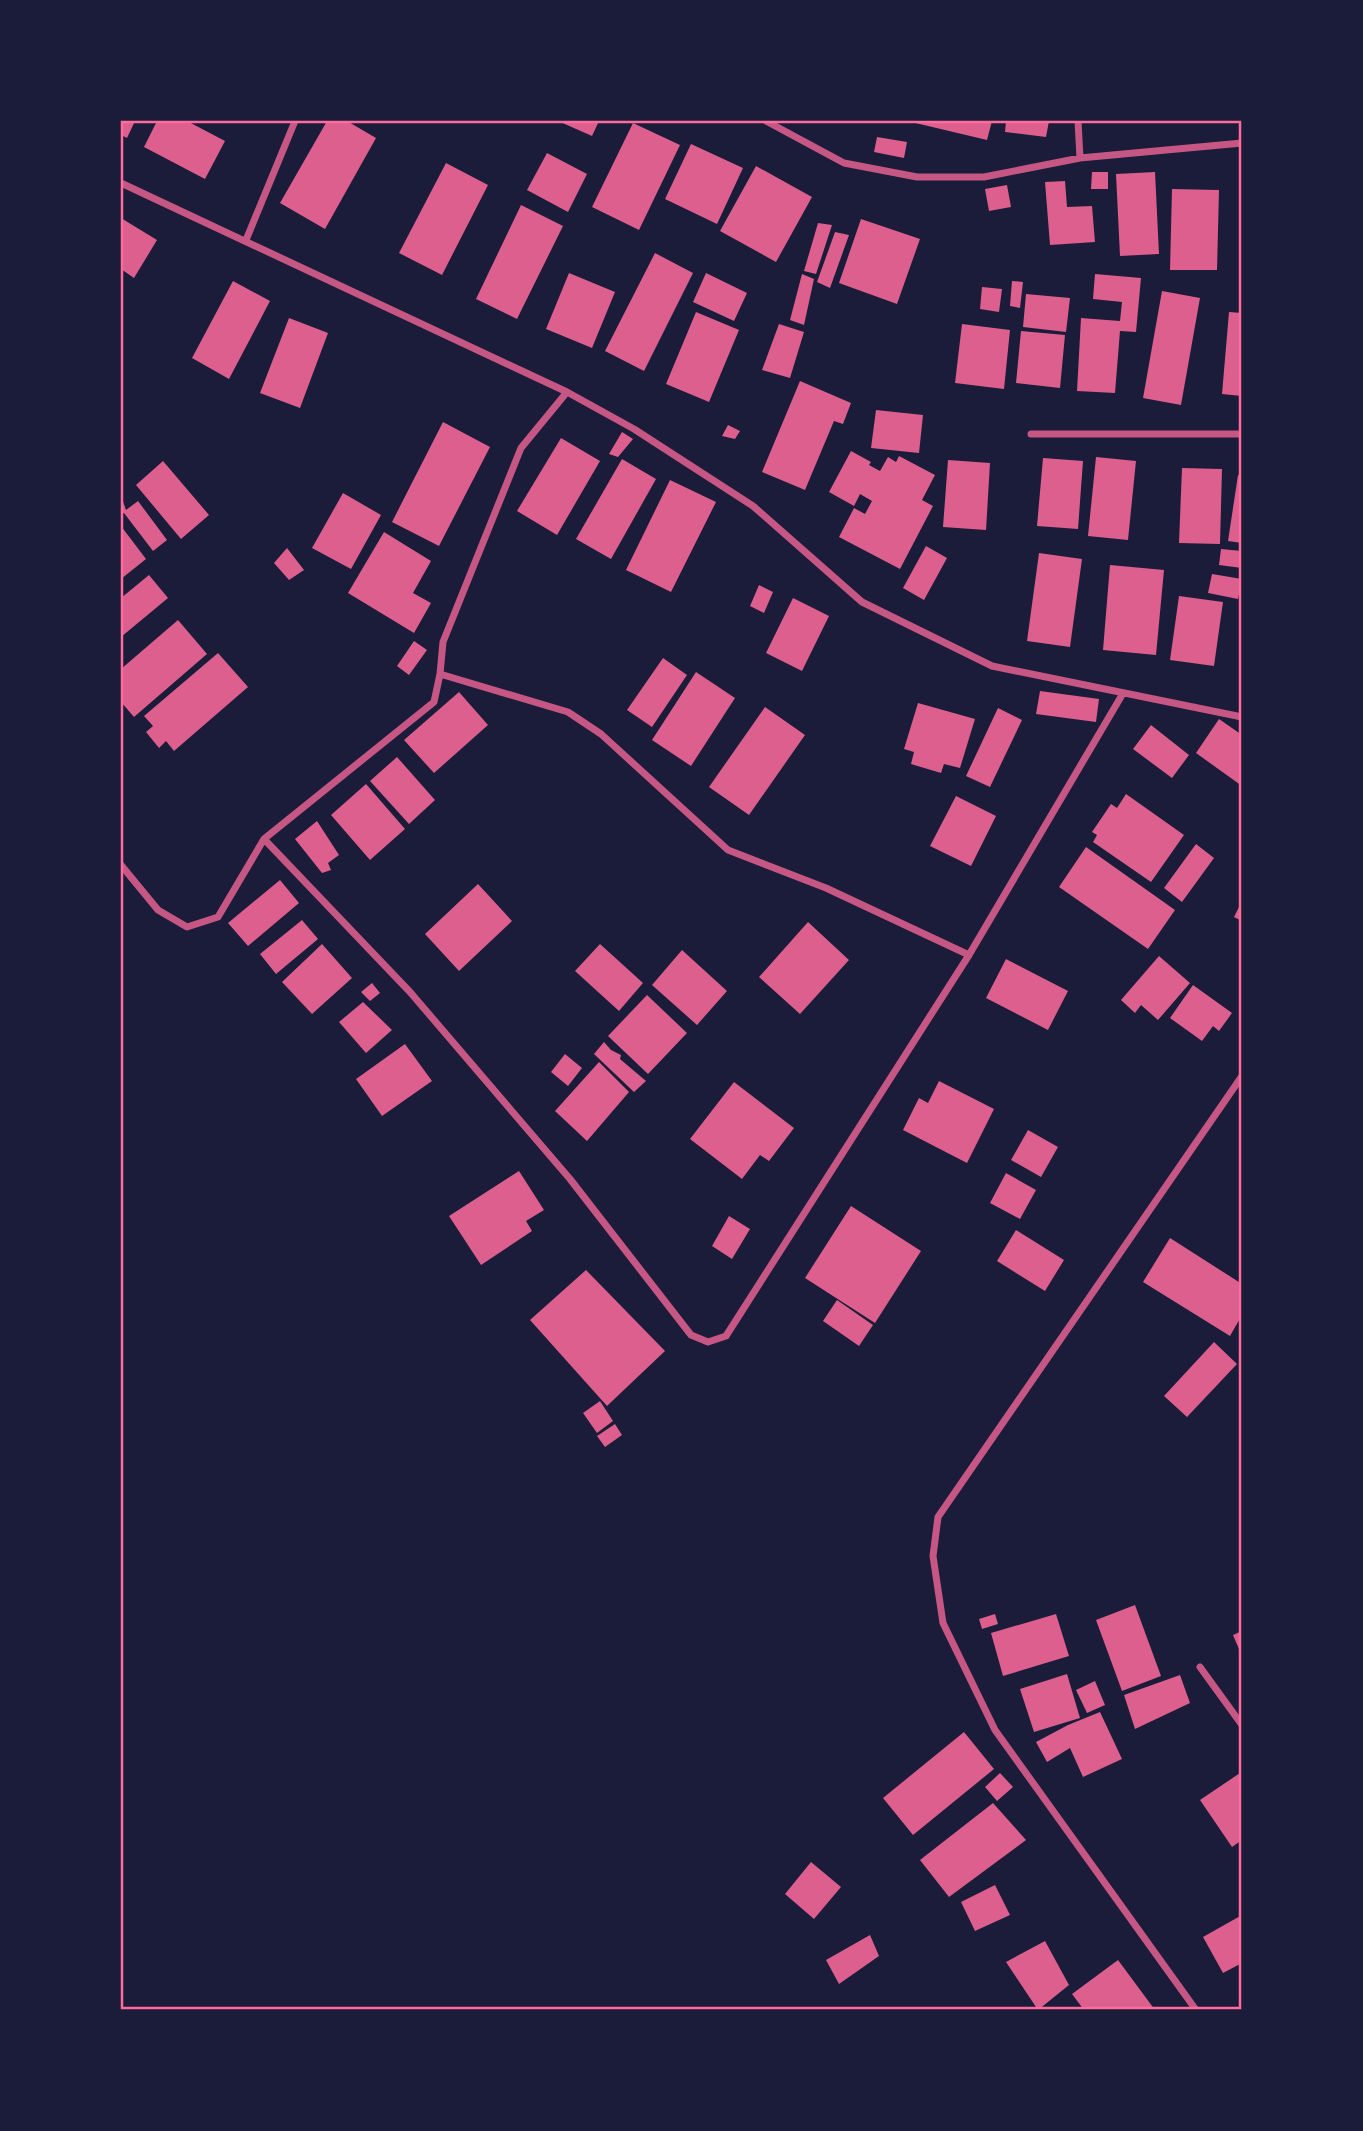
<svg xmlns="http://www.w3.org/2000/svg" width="1363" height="2131" font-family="'PT Sans',sans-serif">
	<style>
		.building { fill: #dd5f8e }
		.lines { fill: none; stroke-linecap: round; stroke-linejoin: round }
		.minor { stroke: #c65784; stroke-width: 7 }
		.neatline { fill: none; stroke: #ff6b9d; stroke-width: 2.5 }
	</style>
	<rect width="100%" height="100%" fill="#1b1b3a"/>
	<path class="building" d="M 121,121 L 135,121 L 127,138 L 121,135 Z
		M 157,121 L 187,121 L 225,141 L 205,179 L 144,147 Z
		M 327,121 L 347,121 L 376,138 L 325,229 L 280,203 Z
		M 558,121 L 599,121 L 592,136 Z
		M 907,121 L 992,121 L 987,140 Z
		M 1006,121 L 1049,121 L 1046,137 L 1005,132 Z
		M 633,123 L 680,145 L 639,230 L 592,207 Z
		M 877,137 L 907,142 L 904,158 L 874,152 Z
		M 691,144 L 743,168 L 717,224 L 665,199 Z
		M 547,153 L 587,174 L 568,212 L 527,190 Z
		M 446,163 L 488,185 L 442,275 L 399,253 Z
		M 756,166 L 812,197 L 776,262 L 720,231 Z
		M 1092,172 L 1108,172 L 1108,189 L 1091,189 Z
		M 1155,172 L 1159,254 L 1120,256 L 1116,174 Z
		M 1065,181 L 1067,207 L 1092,206 L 1095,242 L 1050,245 L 1045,182 Z
		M 1007,185 L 1011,207 L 989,211 L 985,189 Z
		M 1172,189 L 1219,190 L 1217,270 L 1170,270 Z
		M 521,205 L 563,226 L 517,319 L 476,299 Z
		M 121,218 L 157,240 L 134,278 L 121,269 Z
		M 861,219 L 920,239 L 897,304 L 839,283 Z
		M 818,223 L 832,225 L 816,274 L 804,271 Z
		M 835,232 L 849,235 L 830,288 L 817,282 Z
		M 655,253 L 693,273 L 644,371 L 605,351 Z
		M 569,273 L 615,292 L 592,348 L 546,329 Z
		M 706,273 L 747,293 L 734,321 L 693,302 Z
		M 802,274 L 814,279 L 804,325 L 790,320 Z
		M 1095,274 L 1141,278 L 1136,332 L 1120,331 L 1115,393 L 1077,391 L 1081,318 L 1120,321 L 1122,302 L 1093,299 Z
		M 233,281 L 270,301 L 229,379 L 192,358 Z
		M 1012,281 L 1023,282 L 1020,308 L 1010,306 Z
		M 982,287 L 1002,289 L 999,312 L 980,309 Z
		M 1162,291 L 1200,298 L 1181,405 L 1143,398 Z
		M 1026,294 L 1070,298 L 1066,332 L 1023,327 Z
		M 696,312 L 739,330 L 709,402 L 666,384 Z
		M 1229,312 L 1242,313 L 1242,396 L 1222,394 Z
		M 289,318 L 328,333 L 300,408 L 260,393 Z
		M 779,324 L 804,332 L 790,378 L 762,370 Z
		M 962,324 L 1010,330 L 1004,389 L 955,383 Z
		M 1021,331 L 1065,335 L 1060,388 L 1016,383 Z
		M 800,381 L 851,403 L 843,424 L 834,421 L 805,490 L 762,472 Z
		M 876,410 L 923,415 L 919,453 L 871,448 Z
		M 443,422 L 490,447 L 439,546 L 392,522 Z
		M 728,425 L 740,431 L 735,439 L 722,436 Z
		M 622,432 L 633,439 L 618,457 L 609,454 Z
		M 561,438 L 600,461 L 557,535 L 517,511 Z
		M 851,451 L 871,462 L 869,465 L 880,471 L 888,457 L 896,462 L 899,456 L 935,475 L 922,500 L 933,506 L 900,569 L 839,537 L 854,508 L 865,514 L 872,501 L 860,494 L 854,506 L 829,492 Z
		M 1096,457 L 1136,461 L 1128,540 L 1088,536 Z
		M 1043,458 L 1083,461 L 1078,529 L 1037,526 Z
		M 622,459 L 656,479 L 611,559 L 576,539 Z
		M 948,460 L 990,463 L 986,530 L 943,527 Z
		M 163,461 L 209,515 L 181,539 L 136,485 Z
		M 1182,468 L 1222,469 L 1220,544 L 1179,543 Z
		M 1238,475 L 1242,476 L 1242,543 L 1228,541 Z
		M 670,480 L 716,502 L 671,592 L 626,570 Z
		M 343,493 L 381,515 L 351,569 L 312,548 Z
		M 121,496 L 126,510 L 138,501 L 167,540 L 153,551 L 124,513 L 121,514 Z
		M 121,526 L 146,559 L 121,579 Z
		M 384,532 L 431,561 L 413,593 L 431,603 L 414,633 L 348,593 Z
		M 926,546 L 947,558 L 924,600 L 903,588 Z
		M 287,548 L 304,570 L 289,580 L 274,563 Z
		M 1221,549 L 1242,551 L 1242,568 L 1219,565 Z
		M 1039,553 L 1082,559 L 1070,647 L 1027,641 Z
		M 1110,565 L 1164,570 L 1156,655 L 1103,650 Z
		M 1212,574 L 1242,579 L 1238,599 L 1208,593 Z
		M 149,575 L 168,598 L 121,637 L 121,598 Z
		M 759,585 L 773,592 L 764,613 L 750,606 Z
		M 1179,596 L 1223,602 L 1214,666 L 1170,660 Z
		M 793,598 L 829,616 L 802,671 L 766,653 Z
		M 178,620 L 207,654 L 134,717 L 121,702 L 121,669 Z
		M 414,641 L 427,650 L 409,675 L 397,666 Z
		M 218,653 L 248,687 L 174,751 L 166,741 L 159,748 L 146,732 L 153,726 L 144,716 Z
		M 663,658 L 687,675 L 652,727 L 627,710 Z
		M 696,672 L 735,698 L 691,766 L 652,740 Z
		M 1040,691 L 1099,699 L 1096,722 L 1036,714 Z
		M 459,692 L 488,725 L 434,773 L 404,740 Z
		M 918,703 L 975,719 L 960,768 L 944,764 L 941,773 L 911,764 L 914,752 L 904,749 Z
		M 765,707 L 805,735 L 749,815 L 709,787 Z
		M 998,708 L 1022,720 L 990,787 L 966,776 Z
		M 1219,719 L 1242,735 L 1242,786 L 1196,753 Z
		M 1151,725 L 1189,755 L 1172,778 L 1133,749 Z
		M 397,757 L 435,800 L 409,824 L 370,781 Z
		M 366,784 L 405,829 L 370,860 L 331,815 Z
		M 1126,794 L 1184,835 L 1151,882 L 1093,842 L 1097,835 L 1092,832 L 1111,804 L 1117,808 Z
		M 956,796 L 996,816 L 971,866 L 930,846 Z
		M 317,821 L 339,855 L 328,863 L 331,870 L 322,873 L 295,839 Z
		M 1196,844 L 1214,858 L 1182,902 L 1164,888 Z
		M 1086,847 L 1175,910 L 1148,949 L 1059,887 Z
		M 280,880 L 299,903 L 248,946 L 228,923 Z
		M 478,884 L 512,921 L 459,971 L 425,934 Z
		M 1242,901 L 1242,921 L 1234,917 Z
		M 302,920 L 318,939 L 276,974 L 260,954 Z
		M 808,922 L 849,960 L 800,1014 L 759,977 Z
		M 322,944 L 352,978 L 312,1014 L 282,982 Z
		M 600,944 L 643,983 L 619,1011 L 575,971 Z
		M 682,950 L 727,991 L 697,1025 L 652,985 Z
		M 1159,956 L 1190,983 L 1158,1020 L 1141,1005 L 1135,1013 L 1121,1000 Z
		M 1006,959 L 1068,991 L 1048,1030 L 986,998 Z
		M 372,983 L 380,993 L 370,1001 L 361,992 Z
		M 1193,985 L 1232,1013 L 1219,1031 L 1213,1026 L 1202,1041 L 1170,1018 Z
		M 647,995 L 687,1033 L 648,1074 L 608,1036 Z
		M 363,1002 L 392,1030 L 366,1053 L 339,1022 Z
		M 604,1042 L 611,1050 L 621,1055 L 620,1059 L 646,1081 L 634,1092 L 594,1054 Z
		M 405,1044 L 432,1081 L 382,1116 L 356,1079 Z
		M 565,1054 L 582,1068 L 568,1086 L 551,1072 Z
		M 599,1062 L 629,1092 L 587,1141 L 555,1111 Z
		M 939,1081 L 994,1109 L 967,1163 L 903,1130 L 919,1098 L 928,1103 Z
		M 734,1082 L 794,1128 L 769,1161 L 760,1155 L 742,1179 L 690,1139 Z
		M 1028,1130 L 1058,1147 L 1041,1177 L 1011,1160 Z
		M 519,1171 L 544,1210 L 526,1221 L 532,1231 L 481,1265 L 449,1216 Z
		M 1006,1173 L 1036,1190 L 1020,1219 L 990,1203 Z
		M 851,1206 L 921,1251 L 875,1323 L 805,1278 Z
		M 729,1216 L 750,1229 L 732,1259 L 712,1246 Z
		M 1016,1230 L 1064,1260 L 1045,1291 L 997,1261 Z
		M 1170,1238 L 1242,1284 L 1242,1315 L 1230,1336 L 1143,1282 Z
		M 586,1270 L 665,1351 L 607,1406 L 530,1320 Z
		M 837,1300 L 873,1325 L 859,1346 L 823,1321 Z
		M 1214,1342 L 1237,1364 L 1187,1417 L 1164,1396 Z
		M 600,1401 L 613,1421 L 597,1433 L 583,1413 Z
		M 615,1424 L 622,1435 L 605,1447 L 597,1436 Z
		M 1135,1605 L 1161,1676 L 1122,1691 L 1096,1620 Z
		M 995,1614 L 998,1624 L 982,1629 L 979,1619 Z
		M 1056,1614 L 1069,1656 L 1003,1676 L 991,1633 Z
		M 1242,1631 L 1242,1656 L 1233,1635 Z
		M 1067,1674 L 1080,1718 L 1034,1732 L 1020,1689 Z
		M 1180,1675 L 1190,1703 L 1135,1729 L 1124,1695 Z
		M 1095,1681 L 1105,1705 L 1087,1713 L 1076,1690 Z
		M 1100,1712 L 1122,1759 L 1083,1777 L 1070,1748 L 1047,1762 L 1036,1742 L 1068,1725 Z
		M 964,1732 L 994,1769 L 913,1835 L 883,1798 Z
		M 1000,1773 L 1013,1787 L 997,1801 L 985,1787 Z
		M 1240,1773 L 1242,1777 L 1242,1840 L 1232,1847 L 1200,1800 Z
		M 993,1803 L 1026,1840 L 949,1897 L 920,1860 Z
		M 811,1862 L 841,1887 L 814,1919 L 785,1894 Z
		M 995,1885 L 1010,1915 L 975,1931 L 961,1902 Z
		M 1242,1915 L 1242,1963 L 1223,1973 L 1203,1937 Z
		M 870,1935 L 879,1956 L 839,1984 L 826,1960 Z
		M 1045,1941 L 1069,1985 L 1038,2010 L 1006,1962 Z
		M 1118,1960 L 1155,2010 L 1084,2010 L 1072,1994 Z"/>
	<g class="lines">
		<path class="minor" d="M 766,121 L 844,163 L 917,177 L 984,177 L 1080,158 L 1242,143
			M 1078,121 L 1080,158
			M 121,183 L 567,392 L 634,429 L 753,506 L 862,602 L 992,666 L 1242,717
			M 246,240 L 295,121
			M 1031,434 L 1242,434
			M 440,674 L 568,712 L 601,734 L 728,850 L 826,888 L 969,955
			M 264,839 L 410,992 L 570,1179 L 691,1335 L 708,1342 L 726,1336 L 969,955 L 1122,695
			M 121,865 L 158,910 L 187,927 L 218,917 L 264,839 L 434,702 L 440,674 L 443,642 L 521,448 L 567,392
			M 1200,1667 L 1242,1725
			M 1196,2010 L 995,1730 L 943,1623 L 933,1556 L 938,1517 L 1242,1076"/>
	</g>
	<rect width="1363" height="2131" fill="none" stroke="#1b1b3a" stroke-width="245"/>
	<rect x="122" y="122" width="1118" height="1886" class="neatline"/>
</svg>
